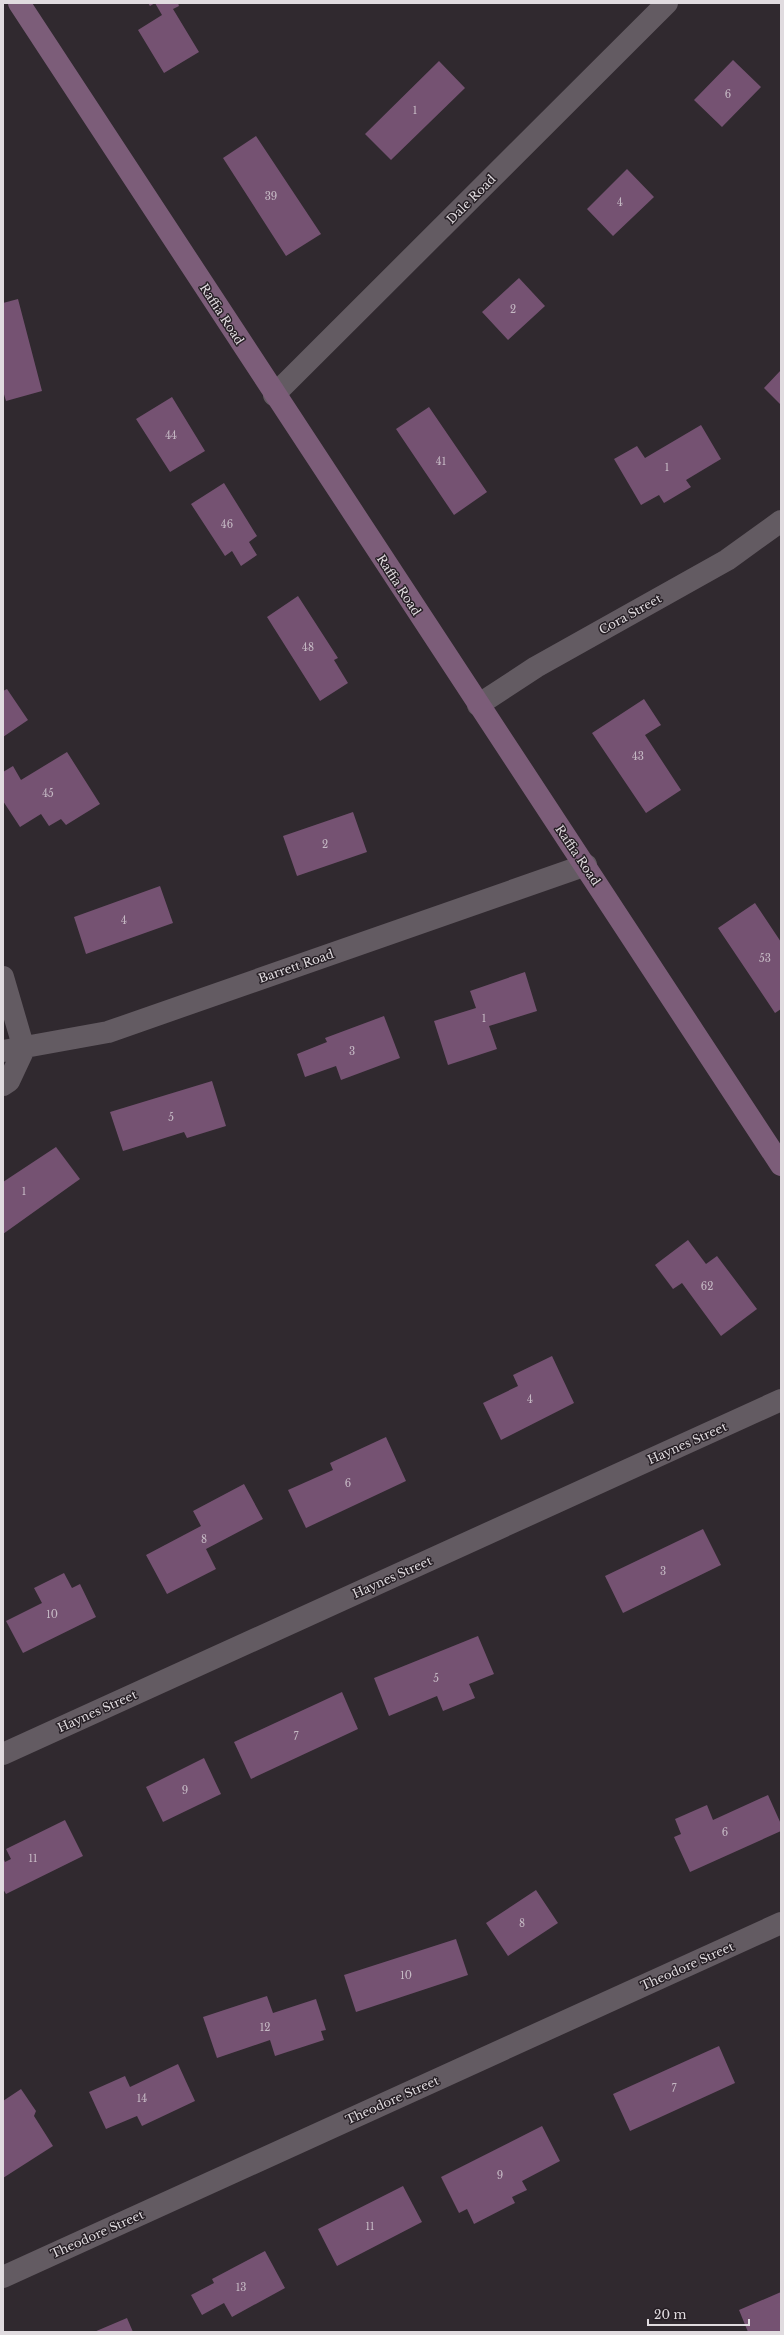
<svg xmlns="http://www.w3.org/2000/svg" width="784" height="2335" font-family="'Libre Baskerville',serif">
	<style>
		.building { fill: #755272 }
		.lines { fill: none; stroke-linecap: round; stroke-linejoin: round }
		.street { stroke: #635b62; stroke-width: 22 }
		.secondary { stroke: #7c5d79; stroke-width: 22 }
		.labels { text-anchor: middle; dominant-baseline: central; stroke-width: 3; stroke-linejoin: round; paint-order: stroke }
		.number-label { font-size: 10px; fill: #c5b9c4 }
		.street-label { font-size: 12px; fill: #e0dbdf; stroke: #261f25 }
	</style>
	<rect width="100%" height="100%" fill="#30292f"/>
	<path class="building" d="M 148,3 L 178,3 L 179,6 L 173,9 L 199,52 L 164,73 L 138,30 L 162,15 L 155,3 L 150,6 Z
		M 733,60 L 761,87 L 722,127 L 694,100 Z
		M 439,61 L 465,88 L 391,160 L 365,134 Z
		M 256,136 L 321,234 L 286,256 L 223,158 Z
		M 627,169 L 654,197 L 613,236 L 587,209 Z
		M 519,278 L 545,306 L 508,340 L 482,312 Z
		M 18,299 L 42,391 L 6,401 L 3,391 L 3,303 Z
		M 781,370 L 781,405 L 764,388 Z
		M 172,397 L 205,451 L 170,472 L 136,419 Z
		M 429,407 L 487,492 L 454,515 L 396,429 Z
		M 701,425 L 721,459 L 686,480 L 691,487 L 664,503 L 659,495 L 641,505 L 614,459 L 637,446 L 645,458 Z
		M 224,483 L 257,536 L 249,542 L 257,555 L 241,566 L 232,551 L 225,556 L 191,504 Z
		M 298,596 L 338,658 L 334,660 L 348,683 L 320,701 L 267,617 Z
		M 7,689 L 28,720 L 3,737 L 3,691 Z
		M 644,699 L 661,725 L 645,735 L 681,790 L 646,813 L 592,733 Z
		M 67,752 L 100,804 L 66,825 L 61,819 L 49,826 L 41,814 L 20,827 L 3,801 L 3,772 L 13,766 L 21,780 Z
		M 353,812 L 367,852 L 297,876 L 283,836 Z
		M 160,886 L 173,923 L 86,954 L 74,917 Z
		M 755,903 L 781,942 L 781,1009 L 775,1013 L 718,928 Z
		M 525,972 L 537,1011 L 489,1026 L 497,1049 L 448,1065 L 434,1021 L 476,1008 L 470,991 Z
		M 384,1016 L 400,1058 L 341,1080 L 336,1066 L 305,1077 L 297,1054 L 327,1042 L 325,1038 Z
		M 212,1081 L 226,1126 L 187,1138 L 184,1132 L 123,1151 L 110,1112 Z
		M 56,1147 L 80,1179 L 3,1234 L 3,1182 Z
		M 688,1240 L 706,1264 L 717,1256 L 757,1309 L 721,1336 L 682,1283 L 673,1289 L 655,1265 Z
		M 552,1356 L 574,1403 L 501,1440 L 483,1403 L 518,1386 L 513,1375 Z
		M 386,1437 L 406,1481 L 306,1528 L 288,1490 L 333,1470 L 330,1463 Z
		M 244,1484 L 263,1519 L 206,1549 L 216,1569 L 167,1594 L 146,1555 L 201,1526 L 193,1511 Z
		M 703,1529 L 721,1565 L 623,1613 L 605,1576 Z
		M 64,1573 L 72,1588 L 80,1584 L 96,1617 L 23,1653 L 6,1621 L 42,1603 L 34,1588 Z
		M 478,1636 L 494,1674 L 469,1684 L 475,1698 L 443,1711 L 437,1696 L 389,1716 L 374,1678 Z
		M 342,1692 L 358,1729 L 251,1779 L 234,1742 Z
		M 204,1758 L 221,1794 L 163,1822 L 146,1787 Z
		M 768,1795 L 781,1824 L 781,1831 L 690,1872 L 674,1837 L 681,1834 L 675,1819 L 707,1805 L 713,1820 Z
		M 65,1820 L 83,1856 L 6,1894 L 3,1889 L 3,1857 L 5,1862 L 11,1859 L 6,1849 Z
		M 536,1890 L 558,1923 L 508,1956 L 486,1923 Z
		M 456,1939 L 468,1975 L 356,2012 L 344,1975 Z
		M 267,1996 L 273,2013 L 316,1999 L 326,2030 L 321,2031 L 324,2040 L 275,2056 L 270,2040 L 217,2058 L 203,2017 Z
		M 719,2046 L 735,2083 L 630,2131 L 613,2094 Z
		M 178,2064 L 195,2101 L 142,2126 L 137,2116 L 106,2129 L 89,2092 L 125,2076 L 130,2087 Z
		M 21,2089 L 36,2111 L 34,2116 L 53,2146 L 3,2178 L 3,2101 Z
		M 542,2126 L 560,2161 L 522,2181 L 527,2190 L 512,2197 L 515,2203 L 474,2224 L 467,2209 L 459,2213 L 441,2177 Z
		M 403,2186 L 422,2222 L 337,2266 L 318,2229 Z
		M 265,2251 L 285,2288 L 232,2317 L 224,2303 L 202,2315 L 191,2295 L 214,2283 L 212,2279 Z
		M 781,2292 L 781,2332 L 748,2332 L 739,2310 Z
		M 127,2318 L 133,2332 L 94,2332 Z"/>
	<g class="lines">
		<path class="street" d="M 274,395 L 667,3
			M 478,705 L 536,667 L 727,560 L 781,521
			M 3,977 L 24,1049 L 9,1081 L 3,1085
			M 3,1051 L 108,1032 L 586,865
			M 3,1754 L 781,1400
			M 3,2277 L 781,1923"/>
		<path class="secondary" d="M 19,3 L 781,1165"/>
	</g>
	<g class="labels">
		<g class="number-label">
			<text x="728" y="94">6</text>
			<text x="415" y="110">1</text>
			<text x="271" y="196">39</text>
			<text x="620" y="202">4</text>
			<text x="513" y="309">2</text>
			<text x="171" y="435">44</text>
			<text x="441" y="461">41</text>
			<text x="667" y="467">1</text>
			<text x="227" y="524">46</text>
			<text x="308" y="647">48</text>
			<text x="638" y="756">43</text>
			<text x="48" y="793">45</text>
			<text x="325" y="844">2</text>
			<text x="124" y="920">4</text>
			<text x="765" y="958">53</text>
			<text x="484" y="1018">1</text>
			<text x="352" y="1051">3</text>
			<text x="171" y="1117">5</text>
			<text x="24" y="1191">1</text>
			<text x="707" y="1286">62</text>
			<text x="530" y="1399">4</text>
			<text x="348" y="1483">6</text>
			<text x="204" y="1539">8</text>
			<text x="663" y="1571">3</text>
			<text x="52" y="1614">10</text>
			<text x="436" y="1678">5</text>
			<text x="296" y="1736">7</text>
			<text x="185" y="1790">9</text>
			<text x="725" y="1832">6</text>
			<text x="33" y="1858">11</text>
			<text x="522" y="1923">8</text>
			<text x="406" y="1975">10</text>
			<text x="265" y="2027">12</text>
			<text x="674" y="2088">7</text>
			<text x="142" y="2098">14</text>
			<text x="500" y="2175">9</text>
			<text x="370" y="2226">11</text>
			<text x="241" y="2287">13</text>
		</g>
		<g class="street-label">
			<text transform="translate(471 199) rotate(-45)">Dale Road</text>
			<text transform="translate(222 314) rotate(57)">Raffia Road</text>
			<text transform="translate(399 585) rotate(57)">Raffia Road</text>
			<text transform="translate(630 614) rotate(-29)">Cora Street</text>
			<text transform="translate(578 855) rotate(56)">Raffia Road</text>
			<text transform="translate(296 966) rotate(-19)">Barrett Road</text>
			<text transform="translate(687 1443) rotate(-24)">Haynes Street</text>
			<text transform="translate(392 1577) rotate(-24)">Haynes Street</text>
			<text transform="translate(97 1711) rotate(-24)">Haynes Street</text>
			<text transform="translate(687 1966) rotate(-24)">Theodore Street</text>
			<text transform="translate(392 2100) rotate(-24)">Theodore Street</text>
			<text transform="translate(97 2234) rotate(-24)">Theodore Street</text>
		</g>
	</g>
	<rect width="784" height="2335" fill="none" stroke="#e0dbdf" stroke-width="8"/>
	<path d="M648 2319v6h101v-6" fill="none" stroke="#e0dbdf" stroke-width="2"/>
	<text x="654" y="2319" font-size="12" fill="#e0dbdf" stroke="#261f25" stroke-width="3" paint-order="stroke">20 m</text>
</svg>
